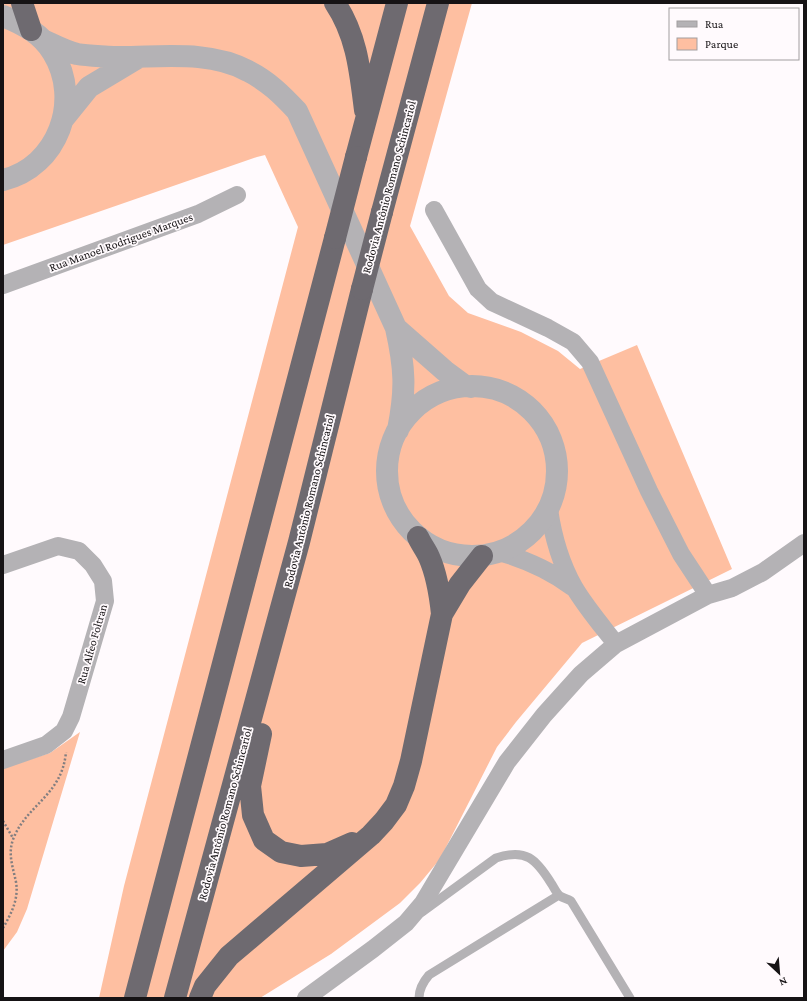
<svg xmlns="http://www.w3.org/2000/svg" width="807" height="1001" font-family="'Crimson Pro',serif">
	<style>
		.green { fill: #febfa1 }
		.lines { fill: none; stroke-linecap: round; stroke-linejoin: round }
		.path { stroke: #827e80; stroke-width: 2.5; stroke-dasharray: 2 2; stroke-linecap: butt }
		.service { stroke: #b4b2b5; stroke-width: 9 }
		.minor { stroke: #b4b2b5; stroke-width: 18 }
		.tertiary { stroke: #b4b2b5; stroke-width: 22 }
		.trunk { stroke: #6e6a70; stroke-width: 22 }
		.trunk-bridge { stroke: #6e6a70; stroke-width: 22 }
		.labels { text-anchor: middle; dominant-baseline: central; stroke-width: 3.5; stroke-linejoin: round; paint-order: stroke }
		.street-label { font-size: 12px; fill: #161315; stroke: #fffafd }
	</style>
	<rect width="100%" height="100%" fill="#fffafd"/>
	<path class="green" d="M 3,3 L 472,3 L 410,226 L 449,296 L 468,313 L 521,332 L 558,351 L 580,369 L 637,345 L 732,569 L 582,643 L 516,722 L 497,747 L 440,859 L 420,883 L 400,903 L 331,954 L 260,998 L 99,998 L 124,886 L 298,227 L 265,155 L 257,157 L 3,245 Z
		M 80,732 L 27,909 L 17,932 L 3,951 L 3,768 L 50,753 Z"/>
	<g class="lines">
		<path class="path" d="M 3,821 L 13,838
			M 3,928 C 11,914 19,899 16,882 C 13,867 7,853 14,837 C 28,804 62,795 66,752"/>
		<path class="service" d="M 422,912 L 496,858 C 526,848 536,859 551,883 C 554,887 556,893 560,896 C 563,898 568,899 571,901 L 630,998
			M 419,998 C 419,989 423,982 429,975 L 559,895"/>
		<path class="minor" d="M 434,210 L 478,289 L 492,302 L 548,328 L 573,342 L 590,362 L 649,491 L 681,554 L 708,595
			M 3,285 L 198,214 L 237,195
			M 549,509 C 553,537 560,562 574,587 C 585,606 602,626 616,644
			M 499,552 C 527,560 550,570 572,587
			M 3,565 L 58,546 L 79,551 L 93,565 L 103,581 L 105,601 L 71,717 L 64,731 L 46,745 L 3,760
			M 306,998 L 373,949 L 406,923 L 423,903 L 507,762 L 544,715 L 581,674 L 616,644 L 708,595 L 732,588 L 763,572 L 804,543"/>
		<path class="tertiary" d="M 3,16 C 23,24 42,34 53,53 C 82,100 58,167 3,180
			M 43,40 C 54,45 65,51 77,54 C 88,56 101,56 113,57 C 157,58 208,49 248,71 C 268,81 282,95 297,111 L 396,328 C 405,368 406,390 398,430
			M 64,118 L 89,87 L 139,57
			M 396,328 L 445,371 L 464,385 L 471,387
			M387 471a85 85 0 1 1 170 0a85 85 0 1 1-170 0Z"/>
		<path class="trunk" d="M 22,3 L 31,30
			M 335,3 C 357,36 360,71 365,110
			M 356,157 L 397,3
			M 382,212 L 438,3
			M 418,537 C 421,544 426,550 429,557 C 437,575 440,595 442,614
			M 261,734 L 250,786 L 253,815 L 264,840 L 281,852 L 301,856 L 327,854 L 352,843
			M 135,998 L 335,238
			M 175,998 L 299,542 L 362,289
			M 200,998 L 205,986 L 229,956 L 371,835 L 384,821 L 396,805 L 404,786 L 411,761 L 442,614 L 460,584 L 482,556"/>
		<path class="trunk-bridge" d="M 335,238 L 356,157
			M 362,289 L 382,212"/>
	</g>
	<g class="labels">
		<g class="street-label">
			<text transform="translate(389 187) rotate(-75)">Rodovia Antônio Romano Schincariol</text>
			<text transform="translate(121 242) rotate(-20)">Rua Manoel Rodrigues Marques</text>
			<text transform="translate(309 501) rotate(-76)">Rodovia Antônio Romano Schincariol</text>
			<text transform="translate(92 644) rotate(-74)">Rua Alfeo Foltran</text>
			<text transform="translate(225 814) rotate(-75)">Rodovia Antônio Romano Schincariol</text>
		</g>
	</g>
	<rect width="807" height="1001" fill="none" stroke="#161315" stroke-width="8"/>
	<rect x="669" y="8" width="130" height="52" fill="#fffafd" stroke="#a29ea0"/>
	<rect x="677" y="21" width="20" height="6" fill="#b4b2b5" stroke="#a29ea0"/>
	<text x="705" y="28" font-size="12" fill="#161315">Rua</text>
	<rect x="677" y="38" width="20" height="12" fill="#febfa1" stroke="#a29ea0"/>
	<text x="705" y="48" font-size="12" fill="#161315">Parque</text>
	<g transform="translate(779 973) rotate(154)" stroke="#fffafd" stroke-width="3" paint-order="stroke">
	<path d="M0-3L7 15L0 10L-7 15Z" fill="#161315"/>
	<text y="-6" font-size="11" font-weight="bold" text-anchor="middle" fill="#161315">N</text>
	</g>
</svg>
